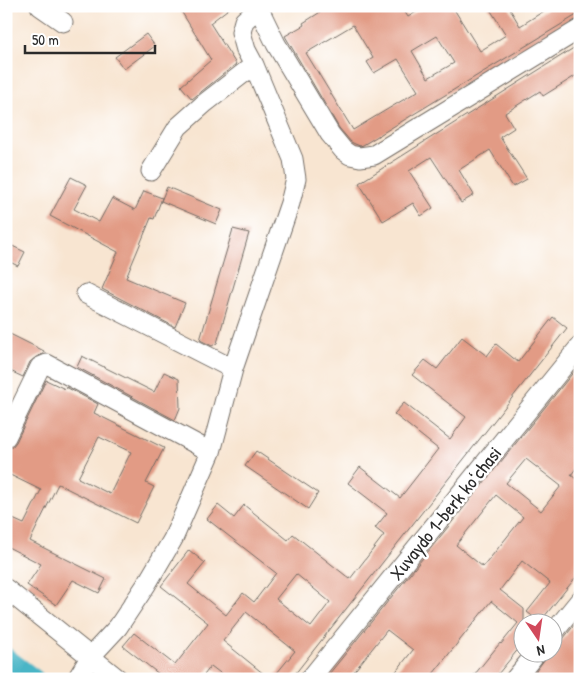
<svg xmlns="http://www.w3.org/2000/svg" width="586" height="685" font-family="'Patrick Hand',sans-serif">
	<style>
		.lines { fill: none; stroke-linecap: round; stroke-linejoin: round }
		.canal { stroke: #49b5c6; stroke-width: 19 }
		.building { fill: #e29b85; fill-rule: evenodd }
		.minor-casing { stroke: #736c65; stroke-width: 21 }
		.minor { stroke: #fff; stroke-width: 19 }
		.labels { text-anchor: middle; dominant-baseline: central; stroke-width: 5; stroke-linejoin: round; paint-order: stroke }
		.street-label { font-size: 19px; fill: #2b2b2b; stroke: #fff }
	</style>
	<rect width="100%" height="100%" fill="#fff"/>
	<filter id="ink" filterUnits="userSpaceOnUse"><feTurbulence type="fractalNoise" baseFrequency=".02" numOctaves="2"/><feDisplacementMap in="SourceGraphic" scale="10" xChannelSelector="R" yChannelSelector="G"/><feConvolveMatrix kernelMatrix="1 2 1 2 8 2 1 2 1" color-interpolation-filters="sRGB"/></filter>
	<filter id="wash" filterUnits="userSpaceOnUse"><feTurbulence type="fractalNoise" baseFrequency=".0096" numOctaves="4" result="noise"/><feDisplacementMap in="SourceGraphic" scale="20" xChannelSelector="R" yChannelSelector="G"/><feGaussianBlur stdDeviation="1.12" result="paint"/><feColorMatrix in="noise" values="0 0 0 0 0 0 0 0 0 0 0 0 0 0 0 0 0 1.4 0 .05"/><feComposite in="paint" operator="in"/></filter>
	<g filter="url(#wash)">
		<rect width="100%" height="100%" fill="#f8e5d1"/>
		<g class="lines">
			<path class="canal" d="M 6,657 L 35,679"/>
		</g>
		<g id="blocks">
			<path class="building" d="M 178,6 L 232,6 L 210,23 L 236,64 L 192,99 L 181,86 L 211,60 Z
				M 330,6 L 401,6 L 408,17 L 426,6 L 452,6 L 480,51 L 506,35 L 488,6 L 508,6 L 520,26 L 552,6 L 580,6 L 580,13 L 363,145 L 360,146 L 355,144 L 351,142 L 339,128 L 285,36 L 304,25 L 303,23 ZM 353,25 L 373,58 L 367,62 L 374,73 L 398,59 L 418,91 L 353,130 L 306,53 ZM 437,36 L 454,63 L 428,78 L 412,51 Z
				M 146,34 L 155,46 L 124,69 L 115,57 Z
				M 580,44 L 580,73 L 543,96 L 540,91 L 505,113 L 514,128 L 500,137 L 527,179 L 513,187 L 490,150 L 459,170 L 474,195 L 461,203 L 431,157 L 409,171 L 433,208 L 421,216 L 413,203 L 383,221 L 359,183 Z
				M 71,177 L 87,185 L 74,209 L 99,222 L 112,198 L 135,210 L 144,191 L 162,198 L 154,219 L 151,218 L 126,278 L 185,303 L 175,327 L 102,289 L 118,252 L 50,216 Z
				M 167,187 L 222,210 L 216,224 L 161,201 Z
				M 233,229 L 249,233 L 217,343 L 212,346 L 200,340 Z
				M 6,243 L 25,252 L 18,266 L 6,260 Z
				M 553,317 L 567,328 L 291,679 L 272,679 L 295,651 L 246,612 L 223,641 L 270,679 L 228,679 L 211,666 L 201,679 L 164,679 L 164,678 L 123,646 L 134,633 L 175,665 L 208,623 L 161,586 L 189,550 L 205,563 L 188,584 L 226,615 L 243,593 L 254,602 L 276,573 L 207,519 L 218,505 L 234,518 L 244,505 L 288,540 L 293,534 L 350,579 L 384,535 L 375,528 L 387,513 L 348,483 L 360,467 L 400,498 L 438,449 L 394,414 L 404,403 L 450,439 L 466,417 L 412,375 L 425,360 L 437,369 L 462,337 L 487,356 L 496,344 L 518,362 ZM 296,574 L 330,602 L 311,627 L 276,599 Z
				M 6,332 L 44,351 L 43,354 L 36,357 L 30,362 L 23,377 L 6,369 Z
				M 82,356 L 154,392 L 164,372 L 179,379 L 180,408 L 175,420 L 77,367 Z
				M 580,364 L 580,387 L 574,394 L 580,399 L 580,463 L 571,475 L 580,482 L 580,572 L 540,622 L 527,612 L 550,583 L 522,561 L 500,590 L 524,609 L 524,642 L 494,679 L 471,679 L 500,643 L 501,644 L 518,623 L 491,601 L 429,679 L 390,679 L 413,650 L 387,630 L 348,679 L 325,679 ZM 526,459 L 561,486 L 541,511 L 506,483 ZM 496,495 L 523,517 L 483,567 L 456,545 Z
				M 46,380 L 65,389 L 66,387 L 98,404 L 94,413 L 164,448 L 146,483 L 154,487 L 136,523 L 58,484 L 30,541 L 106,579 L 99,593 L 73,580 L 56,605 L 27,585 L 41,564 L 6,546 L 6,516 L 24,524 L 41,490 L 6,473 L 6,448 L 12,447 L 16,442 ZM 99,437 L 131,452 L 110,494 L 78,478 Z
				M 256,451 L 318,493 L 308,509 L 245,466 Z
				M 580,618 L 580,679 L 530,679 L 550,652 L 554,652 L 554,648 L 558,643 L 563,639 Z"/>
		</g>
	</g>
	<g filter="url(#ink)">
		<use href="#blocks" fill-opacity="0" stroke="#736c65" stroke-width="1"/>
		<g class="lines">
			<g class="minor-casing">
				<path id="minor" d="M 40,6 L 63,22
					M 258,7 L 276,44 L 330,134 L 343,150 L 350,155 L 360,157 L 374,155 L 580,29
					M 151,171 L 178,127 L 205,103 L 254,65
					M 86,294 L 233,369
					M 6,437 L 40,367 L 47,364 L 211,452
					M 6,589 L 118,679
					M 554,632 L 580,600
					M 77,679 L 91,656 L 118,627 L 146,585 L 173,539 L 211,452 L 233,369 L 290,203 L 296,179 L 293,159 L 254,65 L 246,50 L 241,32 L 244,21 L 260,6
					M 310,679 L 580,346
					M 515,679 L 537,652"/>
			</g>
			<use href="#minor" class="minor"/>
		</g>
	</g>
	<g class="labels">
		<g class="street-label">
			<text transform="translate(445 513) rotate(-51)">Xuvaydo 1-berk koʻchasi</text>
		</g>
	</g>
	<rect width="586" height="685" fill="none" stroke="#fff" stroke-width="25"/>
	<g transform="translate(538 638) rotate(167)"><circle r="24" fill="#ffffff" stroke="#aaaaaa"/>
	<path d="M0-4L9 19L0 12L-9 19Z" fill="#d1495b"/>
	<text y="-8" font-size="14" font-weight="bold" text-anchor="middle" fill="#2b2b2b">N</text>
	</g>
	<path d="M25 45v8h130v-8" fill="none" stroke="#2b2b2b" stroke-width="2.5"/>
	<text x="32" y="45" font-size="15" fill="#2b2b2b" stroke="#ffffff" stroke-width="4" paint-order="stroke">50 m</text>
</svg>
